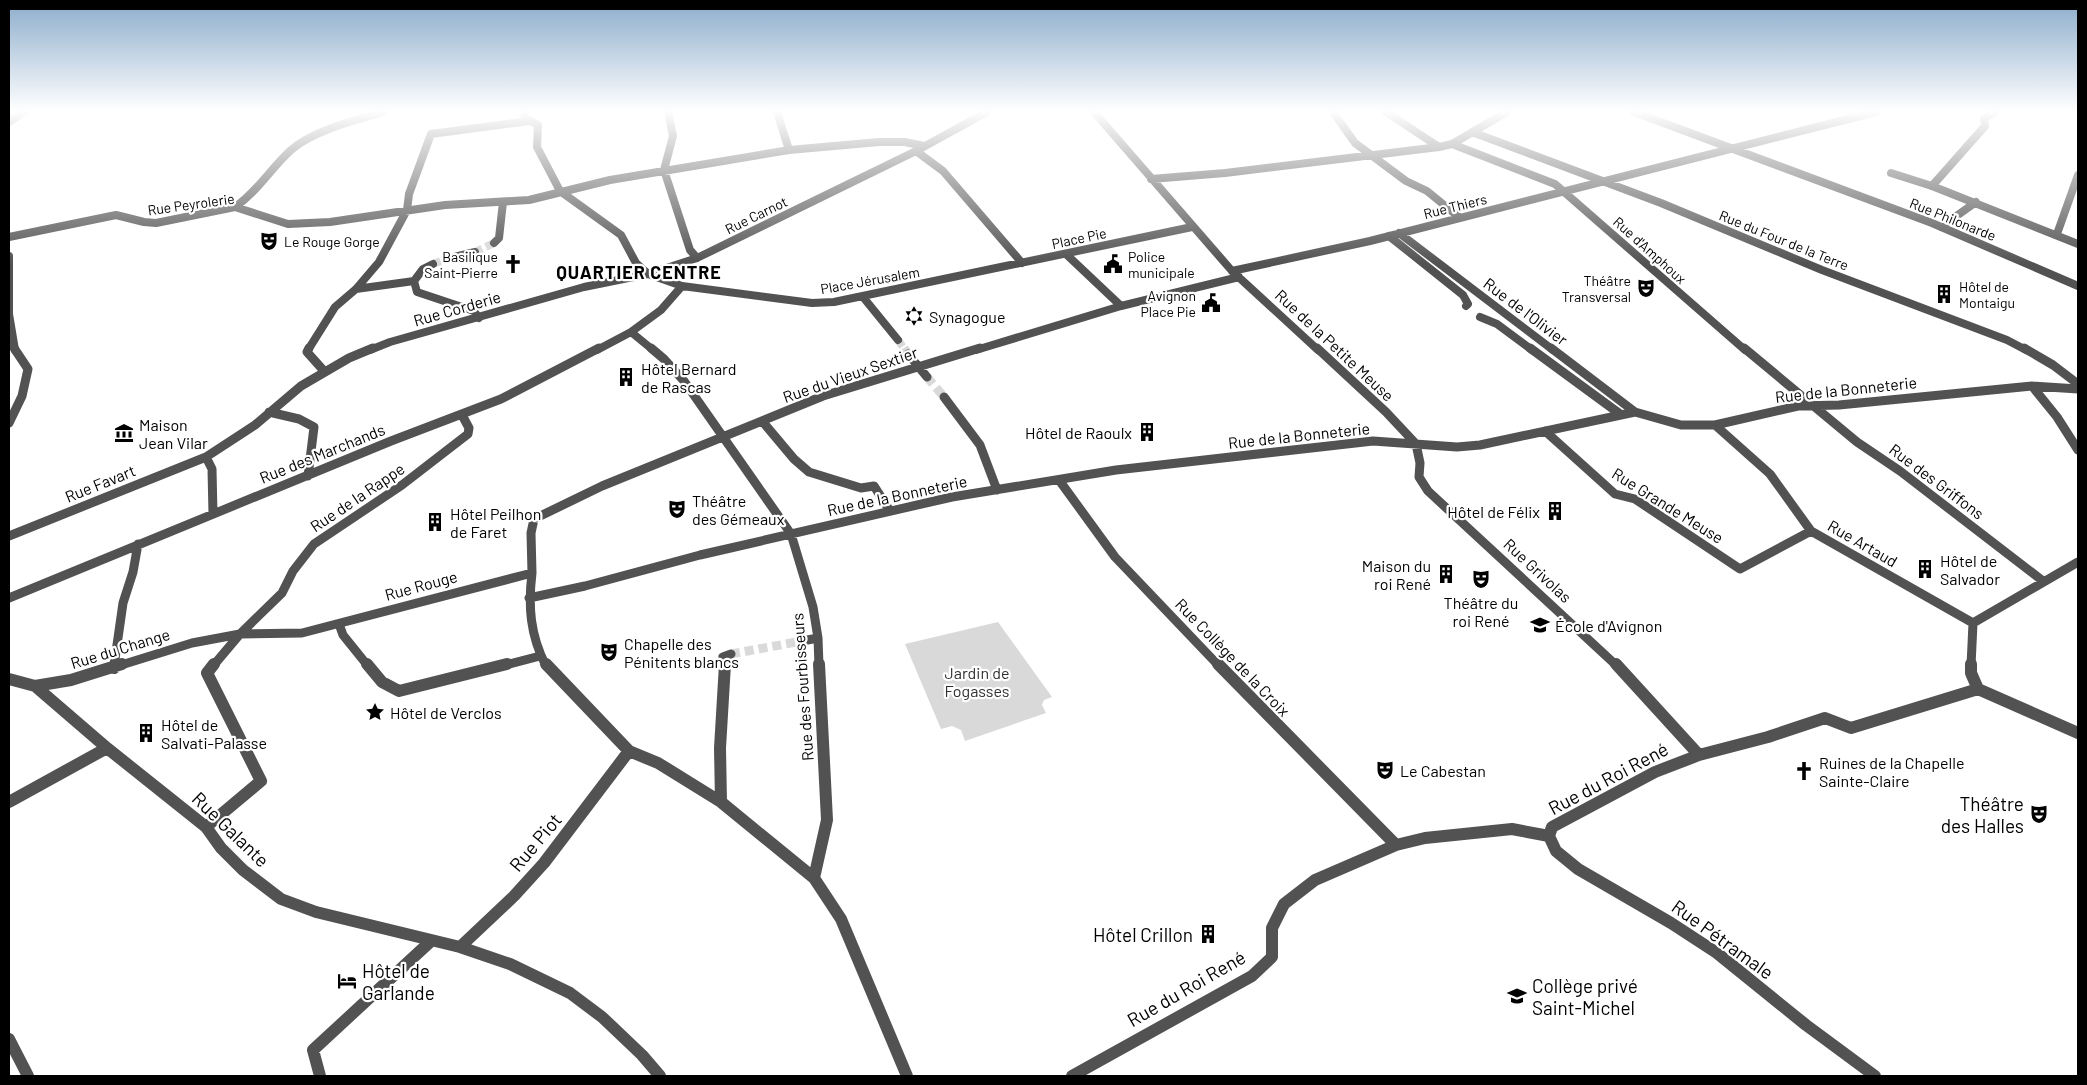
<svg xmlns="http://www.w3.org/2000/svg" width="2087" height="1085" font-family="Barlow,sans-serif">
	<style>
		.green { fill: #d9d9d9 }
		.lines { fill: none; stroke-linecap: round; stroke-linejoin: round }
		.street-tunnel-far1 { stroke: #d9d9d9; stroke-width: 8; stroke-dasharray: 8 4; stroke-linecap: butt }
		.street-tunnel { stroke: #d9d9d9; stroke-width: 9; stroke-dasharray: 9 5; stroke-linecap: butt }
		.lane-far1 { stroke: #525252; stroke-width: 8 }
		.lane { stroke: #525252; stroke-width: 9 }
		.street-far2 { stroke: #525252; stroke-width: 8 }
		.street-far1 { stroke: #525252; stroke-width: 9 }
		.street { stroke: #525252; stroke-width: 12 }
		.labels { text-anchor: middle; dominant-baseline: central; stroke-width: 4.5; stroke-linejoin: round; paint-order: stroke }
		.far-street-label { font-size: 14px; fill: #000; stroke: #fff }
		.far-poi-label { font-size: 14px; fill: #000; stroke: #fff; text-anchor: start }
		.street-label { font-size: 16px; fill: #000; stroke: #fff }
		.poi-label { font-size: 16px; fill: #000; stroke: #fff; text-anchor: start }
		.park-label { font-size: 16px; fill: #303030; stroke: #fff }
		.far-district-label { font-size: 18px; font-weight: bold; letter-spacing: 1px; fill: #000; stroke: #fff }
		.near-street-label { font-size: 19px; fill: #000; stroke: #fff }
		.near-poi-label { font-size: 19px; fill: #000; stroke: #fff; text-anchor: end }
	</style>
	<rect width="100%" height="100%" fill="#fff"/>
	<path class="green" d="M 998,622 L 1052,697 L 1044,700 L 1042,705 L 1046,713 L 965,741 L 961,730 L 952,726 L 941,729 L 905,644 Z"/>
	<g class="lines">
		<path class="street-tunnel-far1" d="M 475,252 L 494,243
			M 433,264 L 446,259
			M 898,340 L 905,350"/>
		<path class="street-tunnel" d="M 904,348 L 908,354
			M 927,377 L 944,397
			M 731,654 L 802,641"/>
		<path class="lane-far1" d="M 9,122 L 24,112
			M 1891,173 L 1932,186
			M 1389,236 L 1463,295 L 1468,304 L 1466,306
			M 1480,317 L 1497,324 L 1532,350"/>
		<path class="lane" d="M 1530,348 L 1620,414"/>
		<path class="street-far2" d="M 524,112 L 525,118 L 538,125 L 537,147 L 560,191 L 621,235 L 636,263 L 648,274 L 682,286 L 812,303 L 834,302 L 1192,227
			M 668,112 L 673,136 L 664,170 L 690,250 L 697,258
			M 777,112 L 789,150
			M 1094,112 L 1232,271 L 1318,350
			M 1333,112 L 1355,143 L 1406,181 L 1427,191 L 1460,218
			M 1386,112 L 1439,147
			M 1634,112 L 1932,223 L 2078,286
			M 1994,112 L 1984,119 L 1985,126 L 1932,186 L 2078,244
			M 1472,132 L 1661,203 L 1822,270 L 2007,340 L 2026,350
			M 1452,144 L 1555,184 L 1745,350
			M 916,151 L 943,171 L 1022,263
			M 1151,179 L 1225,173 L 1439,147 L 1452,144 L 1507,112
			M 235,207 C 258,191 271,168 291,150 C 313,131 355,120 383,112
			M 1941,227 L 1976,202
			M 1399,233 L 1553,350
			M 2057,234 L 2078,175
			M 9,237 L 116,215 L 144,222 L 156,223 L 235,207 L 288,224 L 330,222 L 445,205 L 529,200 L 610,180 L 789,150 L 879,142 L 905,142 L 924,146
			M 494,243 L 499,238 L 503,202
			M 1066,254 L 1121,306
			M 9,256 L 9,314 L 15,350
			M 446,259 L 475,252
			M 1232,271 L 1370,241 L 1876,112
			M 414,281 L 423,269 L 433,264
			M 356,289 L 414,281 L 417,292 L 474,311 L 479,318
			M 863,297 L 898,340
			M 631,332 L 653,350
			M 308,350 L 335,307 L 356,289 L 379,262 L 407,210 L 409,194 L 431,134 L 529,121
			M 370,350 L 390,342 L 584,287 L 648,274 L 697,258 L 916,151 L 987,112
			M 597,350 L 631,332 L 661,310 L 682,286
			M 976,350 L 1121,306 L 1239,277"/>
		<path class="street-far1" d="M 309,348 L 307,352 L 324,371
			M 651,348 L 664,359 L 684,381 L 791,534 L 813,607 L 818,638 L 819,666
			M 1317,348 L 1386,412 L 1416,444 L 1420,463 L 1419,477 L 1428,491 L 1617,666
			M 1551,348 L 1635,412
			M 1744,348 L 1857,442 L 1900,471 L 2043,581
			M 2024,348 L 2053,365 L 2078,384
			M 908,354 L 927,377
			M 2032,386 L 2057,417 L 2078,450
			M 944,397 L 980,445 L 997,490
			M 269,412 L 299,419 L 314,427 L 308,476
			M 762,421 L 794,459 L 809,472 L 861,488 L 874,486 L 890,511
			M 9,423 L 22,396 L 28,369 L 14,348
			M 1715,425 L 1770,474 L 1811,531 L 1973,623
			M 1545,431 L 1615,494 L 1635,499 L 1740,569 L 1811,531
			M 206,457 L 212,469 L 213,514
			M 1059,480 L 1115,557 L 1219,666
			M 9,536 L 206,457 L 255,425 L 301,386 L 349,358 L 373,348
			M 532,573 L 531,533 L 534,519 L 602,486 L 823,396 L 980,348
			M 9,598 L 391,441 L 501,399 L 599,348
			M 529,598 L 585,586 L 700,555 L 952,497 L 1116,470 L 1373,441 L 1457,447 L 1480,445 L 1635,412 L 1681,425 L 1715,425 L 1798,406 L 1839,405 L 2032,386 L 2078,389
			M 339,624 L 343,635 L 368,666
			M 802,641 L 818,638
			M 114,666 L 123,603 L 133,572 L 138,544
			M 118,666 L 192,643 L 240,634 L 302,633 L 532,573 C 528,606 530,635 546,666
			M 213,666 L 240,634 L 282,593 L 293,571 L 314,544 L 402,485 L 468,434 L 469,428 L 462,415
			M 502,666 L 540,656
			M 726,666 L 723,657 L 731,654
			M 1971,666 L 1973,623 L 2078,562"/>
		<path class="street" d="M 367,664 L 382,682 L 399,691 L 507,664
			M 546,664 L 629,751 L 658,763 L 721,802 L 814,878
			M 819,664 L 827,820 L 814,878 L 841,919 L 907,1076
			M 1218,664 L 1396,845
			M 1616,664 L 1699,755
			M 1971,664 L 1971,673 L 1978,689
			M 114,668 L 115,664
			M 9,679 L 35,686 L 71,680 L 122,664
			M 35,686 L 107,748 L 206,827 L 221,848 L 243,870 L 281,899 L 316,912 L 460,947 L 510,964 L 570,993 L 602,1017 L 642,1055 L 660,1076
			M 1978,689 L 2078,733
			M 9,802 L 107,748
			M 721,802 L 720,748 L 725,664
			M 206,827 L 261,781 L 207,673 L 214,664
			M 1549,836 L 1552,827 L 1655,772 L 1699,755 L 1768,737 L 1825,718 L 1851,728 L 1978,689
			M 1549,836 L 1556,851 L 1578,869 L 1671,923 L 1717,953 L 1806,1025 L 1875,1076
			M 460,947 L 514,896 L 544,863 L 629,751
			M 9,1039 L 28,1076
			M 320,1076 L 313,1050 L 431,941
			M 1072,1076 L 1252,976 L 1272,957 L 1272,928 L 1284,904 L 1315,880 L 1396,845 L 1425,838 L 1512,829 L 1549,836"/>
	</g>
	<linearGradient id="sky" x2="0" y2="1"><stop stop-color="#8baccb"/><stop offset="0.42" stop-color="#fff"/><stop offset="1" stop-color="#fff" stop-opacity="0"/></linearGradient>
	<rect width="2087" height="264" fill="url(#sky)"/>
	<defs>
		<g id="theatre-bare" transform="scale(1.5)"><path d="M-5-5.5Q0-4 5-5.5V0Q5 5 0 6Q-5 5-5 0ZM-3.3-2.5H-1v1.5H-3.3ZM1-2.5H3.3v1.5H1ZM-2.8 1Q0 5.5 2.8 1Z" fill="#000" stroke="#fff" stroke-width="2.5" paint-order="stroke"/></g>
		<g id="church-bare" transform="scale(1.5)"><path d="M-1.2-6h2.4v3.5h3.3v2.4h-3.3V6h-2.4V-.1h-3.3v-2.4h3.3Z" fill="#000" stroke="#fff" stroke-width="2.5" paint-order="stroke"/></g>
		<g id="civic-bare" transform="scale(1.5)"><path d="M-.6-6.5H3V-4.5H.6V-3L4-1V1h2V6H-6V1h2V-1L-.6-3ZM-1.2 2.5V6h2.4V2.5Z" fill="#000" stroke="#fff" stroke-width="2.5" paint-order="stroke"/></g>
		<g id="building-bare" transform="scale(1.5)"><path d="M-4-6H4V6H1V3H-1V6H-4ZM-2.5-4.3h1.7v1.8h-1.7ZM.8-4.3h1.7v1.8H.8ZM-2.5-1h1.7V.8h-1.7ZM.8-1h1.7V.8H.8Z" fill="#000" stroke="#fff" stroke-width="2.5" paint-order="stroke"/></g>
		<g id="synagogue-bare" transform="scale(1.5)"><path d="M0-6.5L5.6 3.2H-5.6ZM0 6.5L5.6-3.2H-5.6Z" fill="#000" stroke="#fff" stroke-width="2.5" paint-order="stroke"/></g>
		<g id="museum-bare" transform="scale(1.5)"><path d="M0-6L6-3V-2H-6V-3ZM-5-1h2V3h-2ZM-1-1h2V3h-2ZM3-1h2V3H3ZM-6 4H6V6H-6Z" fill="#000" stroke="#fff" stroke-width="2.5" paint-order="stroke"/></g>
		<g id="university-bare" transform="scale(1.5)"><path d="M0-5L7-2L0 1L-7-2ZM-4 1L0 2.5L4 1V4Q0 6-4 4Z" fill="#000" stroke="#fff" stroke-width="2.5" paint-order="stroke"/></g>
		<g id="sight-bare" transform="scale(1.5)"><path d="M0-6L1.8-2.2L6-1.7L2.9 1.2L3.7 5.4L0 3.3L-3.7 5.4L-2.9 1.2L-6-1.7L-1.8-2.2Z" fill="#000" stroke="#fff" stroke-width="2.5" paint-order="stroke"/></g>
		<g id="hotel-bare" transform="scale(1.5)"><path d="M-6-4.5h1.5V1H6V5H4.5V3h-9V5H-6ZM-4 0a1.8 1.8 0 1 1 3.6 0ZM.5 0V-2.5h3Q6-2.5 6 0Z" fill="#000" stroke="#fff" stroke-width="2.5" paint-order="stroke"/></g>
		<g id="school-bare" transform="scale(1.5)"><path d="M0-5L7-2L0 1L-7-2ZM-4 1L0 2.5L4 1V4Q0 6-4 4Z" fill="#000" stroke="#fff" stroke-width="2.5" paint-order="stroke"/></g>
	</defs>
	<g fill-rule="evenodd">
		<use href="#theatre-bare" x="269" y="241"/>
		<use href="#church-bare" x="513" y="264"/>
		<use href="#civic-bare" x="1113" y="264"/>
		<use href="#theatre-bare" x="1646" y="288"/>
		<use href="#building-bare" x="1944" y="294"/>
		<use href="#civic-bare" x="1211" y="303"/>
		<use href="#synagogue-bare" x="914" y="316"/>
		<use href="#building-bare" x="626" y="377"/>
		<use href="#building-bare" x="1147" y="432"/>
		<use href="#museum-bare" x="124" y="433"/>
		<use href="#theatre-bare" x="677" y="509"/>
		<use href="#building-bare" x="1555" y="511"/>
		<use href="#building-bare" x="435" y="522"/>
		<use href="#building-bare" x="1925" y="569"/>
		<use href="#building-bare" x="1446" y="574"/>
		<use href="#theatre-bare" x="1481" y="579"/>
		<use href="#university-bare" x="1540" y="625"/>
		<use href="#theatre-bare" x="609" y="652"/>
		<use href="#sight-bare" x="375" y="712"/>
		<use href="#building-bare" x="146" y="733"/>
		<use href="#theatre-bare" x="1385" y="770"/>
		<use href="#church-bare" x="1804" y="771"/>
		<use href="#theatre-bare" x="2039" y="814"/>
		<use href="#building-bare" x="1208" y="934"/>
		<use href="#hotel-bare" x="347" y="981"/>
		<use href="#school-bare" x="1517" y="996"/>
	</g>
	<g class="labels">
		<g class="far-street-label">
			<text transform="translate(191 204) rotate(-8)">Rue Peyrolerie</text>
			<text transform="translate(1455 206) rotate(-14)">Rue Thiers</text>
			<text transform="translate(756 215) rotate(-26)">Rue Carnot</text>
			<text transform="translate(1953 219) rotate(22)">Rue Philonarde</text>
			<text transform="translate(1079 238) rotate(-12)">Place Pie</text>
			<text transform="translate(1784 240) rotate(22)">Rue du Four de la Terre</text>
			<text transform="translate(1650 250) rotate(42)">Rue d'Amphoux</text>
			<text transform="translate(870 280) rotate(-10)">Place Jérusalem</text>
		</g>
		<g class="far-poi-label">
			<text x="284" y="241">Le Rouge Gorge</text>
			<text x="498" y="256" text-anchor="end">Basilique<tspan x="498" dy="16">Saint-Pierre</tspan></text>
			<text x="1128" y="256">Police<tspan x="1128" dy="16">municipale</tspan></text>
			<text x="1631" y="280" text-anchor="end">Théâtre<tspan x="1631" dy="16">Transversal</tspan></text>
			<text x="1959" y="286">Hôtel de<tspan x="1959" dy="16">Montaigu</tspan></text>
			<text x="1196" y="295" text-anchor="end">Avignon<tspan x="1196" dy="16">Place Pie</tspan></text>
		</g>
		<g class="street-label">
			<text transform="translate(457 308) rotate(-16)">Rue Corderie</text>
			<text transform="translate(1526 311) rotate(37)">Rue de l'Olivier</text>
			<text transform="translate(1335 345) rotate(43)">Rue de la Petite Meuse</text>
			<text transform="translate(850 374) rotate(-19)">Rue du Vieux Sextier</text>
			<text transform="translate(1846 389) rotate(-6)">Rue de la Bonneterie</text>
			<text transform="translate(1299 435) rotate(-6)">Rue de la Bonneterie</text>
			<text transform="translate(322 453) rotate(-22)">Rue des Marchands</text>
			<text transform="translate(1937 481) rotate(37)">Rue des Griffons</text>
			<text transform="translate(100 483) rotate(-22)">Rue Favart</text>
			<text transform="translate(897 495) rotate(-12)">Rue de la Bonneterie</text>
			<text transform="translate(357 497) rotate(-34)">Rue de la Rappe</text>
			<text transform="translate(1668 505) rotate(32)">Rue Grande Meuse</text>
			<text transform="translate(1863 543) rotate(30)">Rue Artaud</text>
			<text transform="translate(1538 570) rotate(43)">Rue Grivolas</text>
			<text transform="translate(421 585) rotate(-15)">Rue Rouge</text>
			<text transform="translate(120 648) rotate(-17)">Rue du Change</text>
			<text transform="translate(1233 657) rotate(46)">Rue Collège de la Croix</text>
			<text transform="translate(802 687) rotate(-94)">Rue des Fourbisseurs</text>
		</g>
		<g class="poi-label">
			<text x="929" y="316">Synagogue</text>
			<text x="641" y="368">Hôtel Bernard<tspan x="641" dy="18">de Rascas</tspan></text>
			<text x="139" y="424">Maison<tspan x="139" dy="18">Jean Vilar</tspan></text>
			<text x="1132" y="432" text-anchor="end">Hôtel de Raoulx</text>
			<text x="692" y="500">Théâtre<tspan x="692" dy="18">des Gémeaux</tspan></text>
			<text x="1540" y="511" text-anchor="end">Hôtel de Félix</text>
			<text x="450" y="513">Hôtel Peilhon<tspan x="450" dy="18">de Faret</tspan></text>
			<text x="1940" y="560">Hôtel de<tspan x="1940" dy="18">Salvador</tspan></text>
			<text x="1431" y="565" text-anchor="end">Maison du<tspan x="1431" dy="18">roi René</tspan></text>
			<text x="1481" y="602" text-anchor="middle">Théâtre du<tspan x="1481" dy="18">roi René</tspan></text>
			<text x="1555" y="625">École d'Avignon</text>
			<text x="624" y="643">Chapelle des<tspan x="624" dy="18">Pénitents blancs</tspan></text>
			<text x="390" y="712">Hôtel de Verclos</text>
			<text x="161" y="724">Hôtel de<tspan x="161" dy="18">Salvati-Palasse</tspan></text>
			<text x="1819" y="762">Ruines de la Chapelle<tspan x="1819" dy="18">Sainte-Claire</tspan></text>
			<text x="1400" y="770">Le Cabestan</text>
		</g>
		<g class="park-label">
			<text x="977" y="672">Jardin de<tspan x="977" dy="18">Fogasses</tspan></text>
		</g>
		<g class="far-district-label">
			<text x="639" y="272">QUARTIER CENTRE</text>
		</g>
		<g class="near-street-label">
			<text transform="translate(1608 778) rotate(-28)">Rue du Roi René</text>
			<text transform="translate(231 829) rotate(44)">Rue Galante</text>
			<text transform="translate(535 842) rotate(-50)">Rue Piot</text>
			<text transform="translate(1723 939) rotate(36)">Rue Pétramale</text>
			<text transform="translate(1186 988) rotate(-30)">Rue du Roi René</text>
		</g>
		<g class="near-poi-label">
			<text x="2024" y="803">Théâtre<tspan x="2024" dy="22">des Halles</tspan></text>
			<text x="1193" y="934">Hôtel Crillon</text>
			<text x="362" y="970" text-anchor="start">Hôtel de<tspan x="362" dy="22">Garlande</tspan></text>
			<text x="1532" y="985" text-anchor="start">Collège privé<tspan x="1532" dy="22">Saint-Michel</tspan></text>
		</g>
	</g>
	<rect width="2087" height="1085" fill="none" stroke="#000000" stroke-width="20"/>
</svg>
